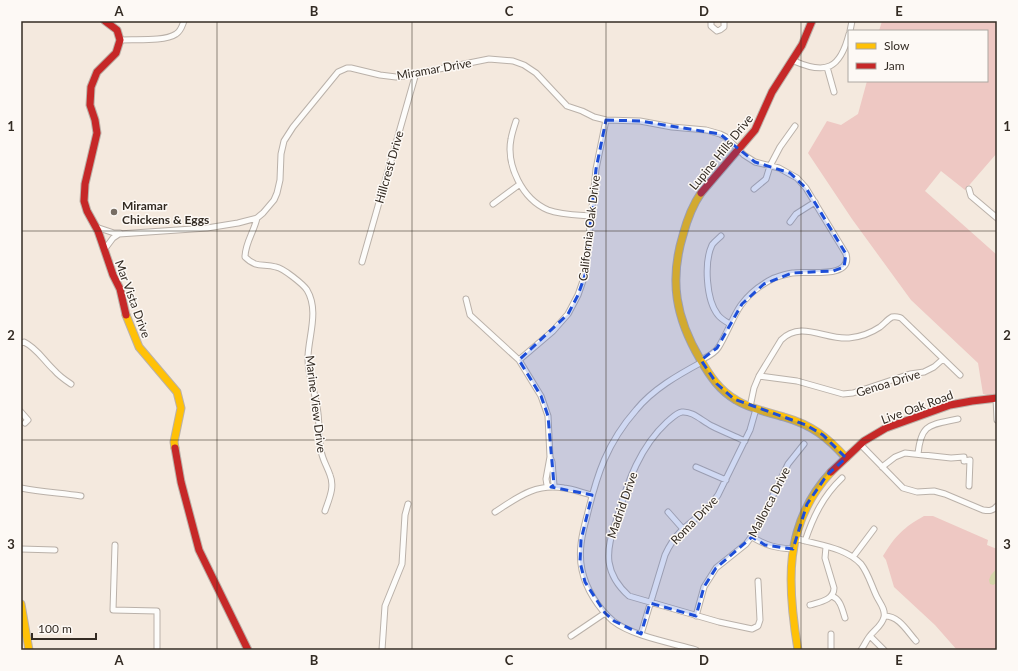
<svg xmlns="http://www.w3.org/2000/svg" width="1018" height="671" font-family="Lato,sans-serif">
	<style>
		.green { fill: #eec8c3 }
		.water { fill: #d5d5aa }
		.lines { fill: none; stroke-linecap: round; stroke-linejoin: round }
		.street-casing { stroke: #bab1a9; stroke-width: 7 }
		.slow-casing { stroke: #bab1a9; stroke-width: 9 }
		.jam-casing { stroke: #bab1a9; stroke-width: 9 }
		.street { stroke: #fdfcfa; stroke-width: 5 }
		.slow { stroke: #ffc107; stroke-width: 7 }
		.jam { stroke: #c62828; stroke-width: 7 }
		.marked { fill: #1d4ed8; fill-opacity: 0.2; stroke: #1d4ed8; stroke-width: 3; stroke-dasharray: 8 5; stroke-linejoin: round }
		.grid { fill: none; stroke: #332b23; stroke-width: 1; stroke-opacity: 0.55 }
		.poi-dot { fill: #776e64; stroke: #fdf9f5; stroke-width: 1.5 }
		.labels { text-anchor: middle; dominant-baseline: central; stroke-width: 3; stroke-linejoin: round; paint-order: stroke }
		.street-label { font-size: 12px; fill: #332b23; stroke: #fdf9f5 }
		.poi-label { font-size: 12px; font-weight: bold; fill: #332b23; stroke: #fdf9f5; text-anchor: start }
		.neatline { fill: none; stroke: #332b23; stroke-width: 1.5 }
		.grid-label { font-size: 13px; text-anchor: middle; font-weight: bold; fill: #332b23 }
	</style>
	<rect width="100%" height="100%" fill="#f4e9de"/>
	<path class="green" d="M 882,21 L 997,21 L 997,153 L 965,190 L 941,171 L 925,191 L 997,255 L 997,397 L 983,394 L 978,363 L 911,300 L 852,219 L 808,153 L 827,121 L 841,125 L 858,114 L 867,81 L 987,81 L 987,31 L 879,31 Z
		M 924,516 L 933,516 L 988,540 L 987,545 L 997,549 L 997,650 L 957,650 L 935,625 L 894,587 L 886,560 L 883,556 C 896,535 903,528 924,516 Z"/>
	<path class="water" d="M 997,568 L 997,583 L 993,585 L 990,584 L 989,580 L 991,575 Z"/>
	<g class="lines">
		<g class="street-casing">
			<path id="street" d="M 711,21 L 711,26 L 717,31 L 720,30 L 724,27 L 724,21
				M 850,31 L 852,21
				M 120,40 C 135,39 164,42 176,34 C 181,31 182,26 184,21
				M 794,61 C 826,75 840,69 849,34
				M 827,67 L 834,92
				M 516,121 C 514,127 512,133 511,139 C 506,165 522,199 548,210 C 561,215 577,215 591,216
				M 754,189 L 766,179 L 770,166 L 780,147 L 795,126
				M 969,189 L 971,196 L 997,218
				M 493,204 L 520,184
				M 257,218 C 254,232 245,243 245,257 C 257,269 263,263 276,267 C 283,268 303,284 307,290 C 319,310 309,335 308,356 C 307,373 315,391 317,407 C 320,421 318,436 321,450 C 322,459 327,466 330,475 C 335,487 329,499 325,511
				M 790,222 L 796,214 L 815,202
				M 96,227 L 114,233 L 120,233
				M 721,236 C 718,239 714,242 712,245 C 704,262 706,300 718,315 C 721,319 725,321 730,324
				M 104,250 L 113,238 L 119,234 L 207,228 L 238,223 L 257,218 L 263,213 L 274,200 L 277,193 L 280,180 L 281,154 L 284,141 L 293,127 L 338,72 L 347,68 L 351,68 L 380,75 L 396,77 L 404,76 L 489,59 L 513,61 L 524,65 L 536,73 L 567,106 L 582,111 L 594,117 L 606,120 L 640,121 L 672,127 L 706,130 L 720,134 L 726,137 L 744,155 L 755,162 L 779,168 L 797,178 L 806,188 L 846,254 C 853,280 806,270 792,273 C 786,274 780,276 774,278 C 762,284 749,294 741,305 C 732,318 727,334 718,348 C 714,354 707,357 701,360
				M 362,262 L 416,73
				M 466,299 L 470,315 L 519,360 L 541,396 L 548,416 L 550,457 L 552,462 L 554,485 L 551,487 L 547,485 L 546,479 L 550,457
				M 21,343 L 24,342 C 37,348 44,361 54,370 C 59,376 65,380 71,384
				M 519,360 L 553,331 L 568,314 L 578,295 L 585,275 L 596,169 L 606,120
				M 759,376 L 797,381 L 843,394 L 853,393 L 910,374 L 924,372 L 934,367 L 943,359
				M 996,398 L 997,420
				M 750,407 L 754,388 L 759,376 L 781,340 C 801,320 825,340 849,338 C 860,337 871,333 880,327 C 884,324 888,319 892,317 C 896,316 898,317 901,318 L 960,375
				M 21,412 L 28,420 L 25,423
				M 745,441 C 734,436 722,431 712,426 C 702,421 693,411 682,412 C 676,413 671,419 667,422 C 640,447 628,481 618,515 C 613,531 607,546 609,562 C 611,576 619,587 629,596 L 719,622 L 752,629 L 758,626 L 760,620 L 758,581
				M 860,444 L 903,488 L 917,492 L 934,491 L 945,494 L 983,510 C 989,511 993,511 997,506
				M 918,454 C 921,423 930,425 958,419
				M 696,467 L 726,480
				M 882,467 L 895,457 L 905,453 L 951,458 L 964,457 L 964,461 L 970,460 L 969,486
				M 21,488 C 41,492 61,493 81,496
				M 495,512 C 518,497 536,483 564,488 C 573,489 583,493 592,495
				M 668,512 L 683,529
				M 752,537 C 767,546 776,548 793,549
				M 795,538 C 817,545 845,547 861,564 C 868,573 871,584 876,595 C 879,602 886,609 884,617 C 882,626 874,630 869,637 C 866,641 864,646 861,650
				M 805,541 C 813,517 823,496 842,478
				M 115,545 L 113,610 L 157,611 L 157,650
				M 21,549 L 55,550
				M 853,557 L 874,529
				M 832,596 C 841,600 842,609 845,618
				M 810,605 C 820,602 834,600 834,588 L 825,558 L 826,547
				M 696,616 L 704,587 L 716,568 L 746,544 L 757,529 L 788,464 L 804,444
				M 885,616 C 899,616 907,631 916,641
				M 641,634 L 665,555 C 669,546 675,537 682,530 C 695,518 708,510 718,495 L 750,430 L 756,409
				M 831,634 L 831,650
				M 571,636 L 605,613
				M 870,636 L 884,650
				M 382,650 L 385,606 L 402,564 L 405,515 L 408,504
				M 696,650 C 672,643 632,636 613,621 C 598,608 586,589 582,570 C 578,552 582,534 587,516 C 597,474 607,443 636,410 C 653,389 678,375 702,362"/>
		</g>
		<g class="slow-casing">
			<path id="slow" d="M 701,193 C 692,206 687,220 683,235 C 669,281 676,318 700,359 C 710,376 719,390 736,400 C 750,409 768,412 784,417 C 812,425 827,437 846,458
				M 126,315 L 139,347 L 177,392 L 181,408 L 174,442 L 175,448
				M 21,604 L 29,650
				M 798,650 C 787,585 783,524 831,472"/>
		</g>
		<g class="jam-casing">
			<path id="jam" d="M 105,21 L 117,30 L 120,40 L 116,53 L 97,72 L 91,87 L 90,105 L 95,120 L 97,133 L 85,184 L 84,201 L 87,211 L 98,231 L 113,275 L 120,289 L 126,315
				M 701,193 L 755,130 L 772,92 L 802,45 L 812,21
				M 175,448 L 181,482 L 199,550 L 248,650
				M 831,472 L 864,441 L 886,428 L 950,405 L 972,401 L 997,398"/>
		</g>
		<use href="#street" class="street"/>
		<use href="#slow" class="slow"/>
		<use href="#jam" class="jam"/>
	</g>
	<path class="marked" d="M 606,120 L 640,121 L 720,134 L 755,162 L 790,173 L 806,188 L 846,254 L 844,267 L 833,271 L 792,273 L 764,284 L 742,304 L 717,348 L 701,360 L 717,384 L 734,399 L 806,425 L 823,435 L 846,458 L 827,475 L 807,504 L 793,549 L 765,545 L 752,537 L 716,568 L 704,587 L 696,616 L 650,603 L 641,634 L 614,621 L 605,613 L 585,582 L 580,562 L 581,540 L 592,495 L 551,487 L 554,485 L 548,416 L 541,396 L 519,360 L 568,314 L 578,295 L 585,275 L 596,169 Z"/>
	<path class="grid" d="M 217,21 L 217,650M 412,21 L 412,650M 606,21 L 606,650M 801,21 L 801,650M 21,231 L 997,231M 21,440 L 997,440"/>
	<circle class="poi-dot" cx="114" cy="212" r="4"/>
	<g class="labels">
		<g class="street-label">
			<text transform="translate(434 69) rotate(-10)">Miramar Drive</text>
			<text transform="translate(721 152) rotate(-51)">Lupine Hills Drive</text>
			<text transform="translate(389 167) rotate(-74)">Hillcrest Drive</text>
			<text transform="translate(589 228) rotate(-83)">California Oak Drive</text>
			<text transform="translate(133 299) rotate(70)">Mar Vista Drive</text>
			<text transform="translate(888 383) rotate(-17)">Genoa Drive</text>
			<text transform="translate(316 404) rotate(83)">Marine View Drive</text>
			<text transform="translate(917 407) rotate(-20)">Live Oak Road</text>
			<text transform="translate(769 502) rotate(-63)">Mallorca Drive</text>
			<text transform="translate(622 505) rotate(-71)">Madrid Drive</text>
			<text transform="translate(694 520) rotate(-46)">Roma Drive</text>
		</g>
		<g class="poi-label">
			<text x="122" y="205">Miramar<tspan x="122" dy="14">Chickens &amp; Eggs</tspan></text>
		</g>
	</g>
	<rect width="1018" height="671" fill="none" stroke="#fdf9f5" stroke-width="44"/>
	<rect x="848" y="30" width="140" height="52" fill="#fdf9f5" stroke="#aca7a1"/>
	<rect x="856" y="43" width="20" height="6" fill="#ffc107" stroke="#aca7a1"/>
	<text x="884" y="50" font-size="12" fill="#332b23">Slow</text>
	<rect x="856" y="63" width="20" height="6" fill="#c62828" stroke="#aca7a1"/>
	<text x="884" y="70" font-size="12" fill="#332b23">Jam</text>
	<path d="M32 633v6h64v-6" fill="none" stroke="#332b23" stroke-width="2"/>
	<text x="38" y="633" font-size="12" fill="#332b23" stroke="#fdf9f5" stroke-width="3" paint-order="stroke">100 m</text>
	<rect x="22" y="22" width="974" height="627" class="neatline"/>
	<g class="grid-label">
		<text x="119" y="16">A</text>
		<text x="314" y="16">B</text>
		<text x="509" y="16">C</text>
		<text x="704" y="16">D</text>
		<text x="899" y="16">E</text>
		<text x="11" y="131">1</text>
		<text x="1007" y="131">1</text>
		<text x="11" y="340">2</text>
		<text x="1007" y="340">2</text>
		<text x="11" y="549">3</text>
		<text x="1007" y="549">3</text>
		<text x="119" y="665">A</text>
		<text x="314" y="665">B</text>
		<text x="509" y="665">C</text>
		<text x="704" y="665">D</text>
		<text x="899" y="665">E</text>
	</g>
</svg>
